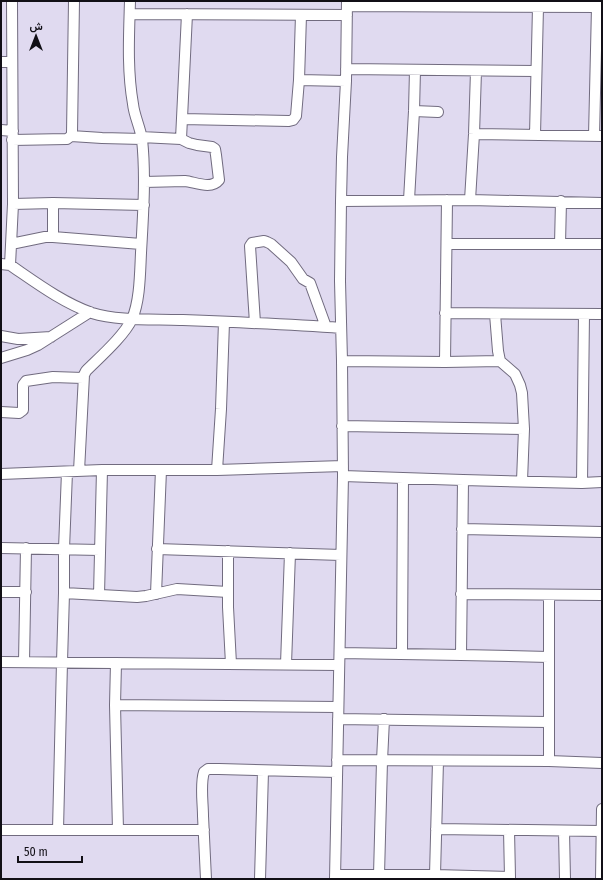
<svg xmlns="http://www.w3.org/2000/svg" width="603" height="880" font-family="'Fira Sans Condensed',Vazirmatn,sans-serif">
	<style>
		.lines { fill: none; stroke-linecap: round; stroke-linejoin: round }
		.minor-casing { stroke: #716b7f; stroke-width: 12 }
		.minor { stroke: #fff; stroke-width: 10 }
	</style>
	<rect width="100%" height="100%" fill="#e0daf0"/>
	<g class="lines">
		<g class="minor-casing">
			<path id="minor" d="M 347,6 L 602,7
				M 130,14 L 347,15
				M 1,62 L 12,62
				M 346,69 L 536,71
				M 299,80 L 346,81
				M 414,111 L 438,112
				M 182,119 L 289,121 L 293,120 L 296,116 L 299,80 L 301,15
				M 1,130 L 13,131
				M 474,134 L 602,136
				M 535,135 L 538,7
				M 71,136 L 102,138 L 142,139
				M 594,136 L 597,7
				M 141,137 L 181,139 L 189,143 L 197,145 L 212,147 L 215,149 L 216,155 L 219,180 C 211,190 195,182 185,181 L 144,182
				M 181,139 L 187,14
				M 12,140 L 67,139 L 71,136 L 72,133 L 74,1
				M 409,200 L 414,111 L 415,70
				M 470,200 L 474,134 L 476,71
				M 341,201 L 470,200 L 602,203
				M 53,203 L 53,237 L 141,244
				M 13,204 L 53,203 L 144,205
				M 11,244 L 45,237 L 53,237
				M 447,244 L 602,244
				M 560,244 L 561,201
				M 1,264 L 10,265 C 35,282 63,303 92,313 C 117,321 152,319 180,320 C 233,322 287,324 341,328
				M 10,265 L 13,204 L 12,1
				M 445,313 L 602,314
				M 495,314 L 498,351 L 500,361
				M 255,323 L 250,246 L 252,243 L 264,241 L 267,242 L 271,244 L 291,262 L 303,279 L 310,283 L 326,327
				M 1,336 L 18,339 L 51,337
				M 1,358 L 27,350 L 38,345 L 90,312
				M 342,361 L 445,362 L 447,200
				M 445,362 L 500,361 L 515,374 L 520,385 L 522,393 L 524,429 L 522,481
				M 1,412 L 19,413 L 23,410 L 23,385 L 26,381 L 53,377 L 83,378
				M 342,426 L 524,429
				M 217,470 L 221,409 L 224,322
				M 79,471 L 84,375 L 86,371 C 100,357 124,336 132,319 C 140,301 140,273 141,253 C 143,215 146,177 142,139 C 140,127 134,115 133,104 C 127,70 129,35 130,1
				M 1,474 L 102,470 L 217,470 L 343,466
				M 343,476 L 463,480 L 582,483 L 602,482
				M 582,483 L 584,314
				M 462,529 L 602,532
				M 1,548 L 100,550
				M 157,549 L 341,555
				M 228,551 L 228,607 L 231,664
				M 1,592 L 26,592
				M 64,593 L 137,597 L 146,596 L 177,589 L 228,592
				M 156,594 L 161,470
				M 461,594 L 602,595
				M 99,595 L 102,470
				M 549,596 L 549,761
				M 340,653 L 461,655 L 549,657
				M 402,654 L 403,478
				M 461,655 L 463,480
				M 1,662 L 339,665
				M 24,662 L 26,548
				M 116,663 L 115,705 L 118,830
				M 286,664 L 290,553
				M 115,705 L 338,707
				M 338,719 L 549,722
				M 337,760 L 549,761 L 602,763
				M 436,829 L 601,831
				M 1,830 L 204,830
				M 58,830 L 62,662 L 64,593 L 64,549 L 67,472
				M 509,830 L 510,877
				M 564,831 L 565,879
				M 335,875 L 435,875 L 510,877 L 510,879
				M 379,875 L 382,761 L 384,719
				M 435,875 L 438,761
				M 206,879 C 205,858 204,837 203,816 C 203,803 200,784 204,772 L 208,769 L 219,769 L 337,772
				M 260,879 L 263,771
				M 335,879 L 343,476 L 342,361 L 340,281 L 341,201 L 342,157 L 346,81 L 347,1
				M 601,879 L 602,809"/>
		</g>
		<use href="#minor" class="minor"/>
	</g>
	<rect width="603" height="880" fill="none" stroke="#110f16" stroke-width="4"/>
	<g transform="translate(36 36)" stroke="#e0daf0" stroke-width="3" paint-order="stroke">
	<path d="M0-3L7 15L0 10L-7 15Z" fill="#110f16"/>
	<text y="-6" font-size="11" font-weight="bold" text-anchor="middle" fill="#110f16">ش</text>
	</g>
	<path d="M18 856v6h64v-6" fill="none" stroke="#110f16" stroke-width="2"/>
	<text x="24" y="856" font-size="12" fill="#110f16" stroke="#e0daf0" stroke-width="3" paint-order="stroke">50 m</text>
</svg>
